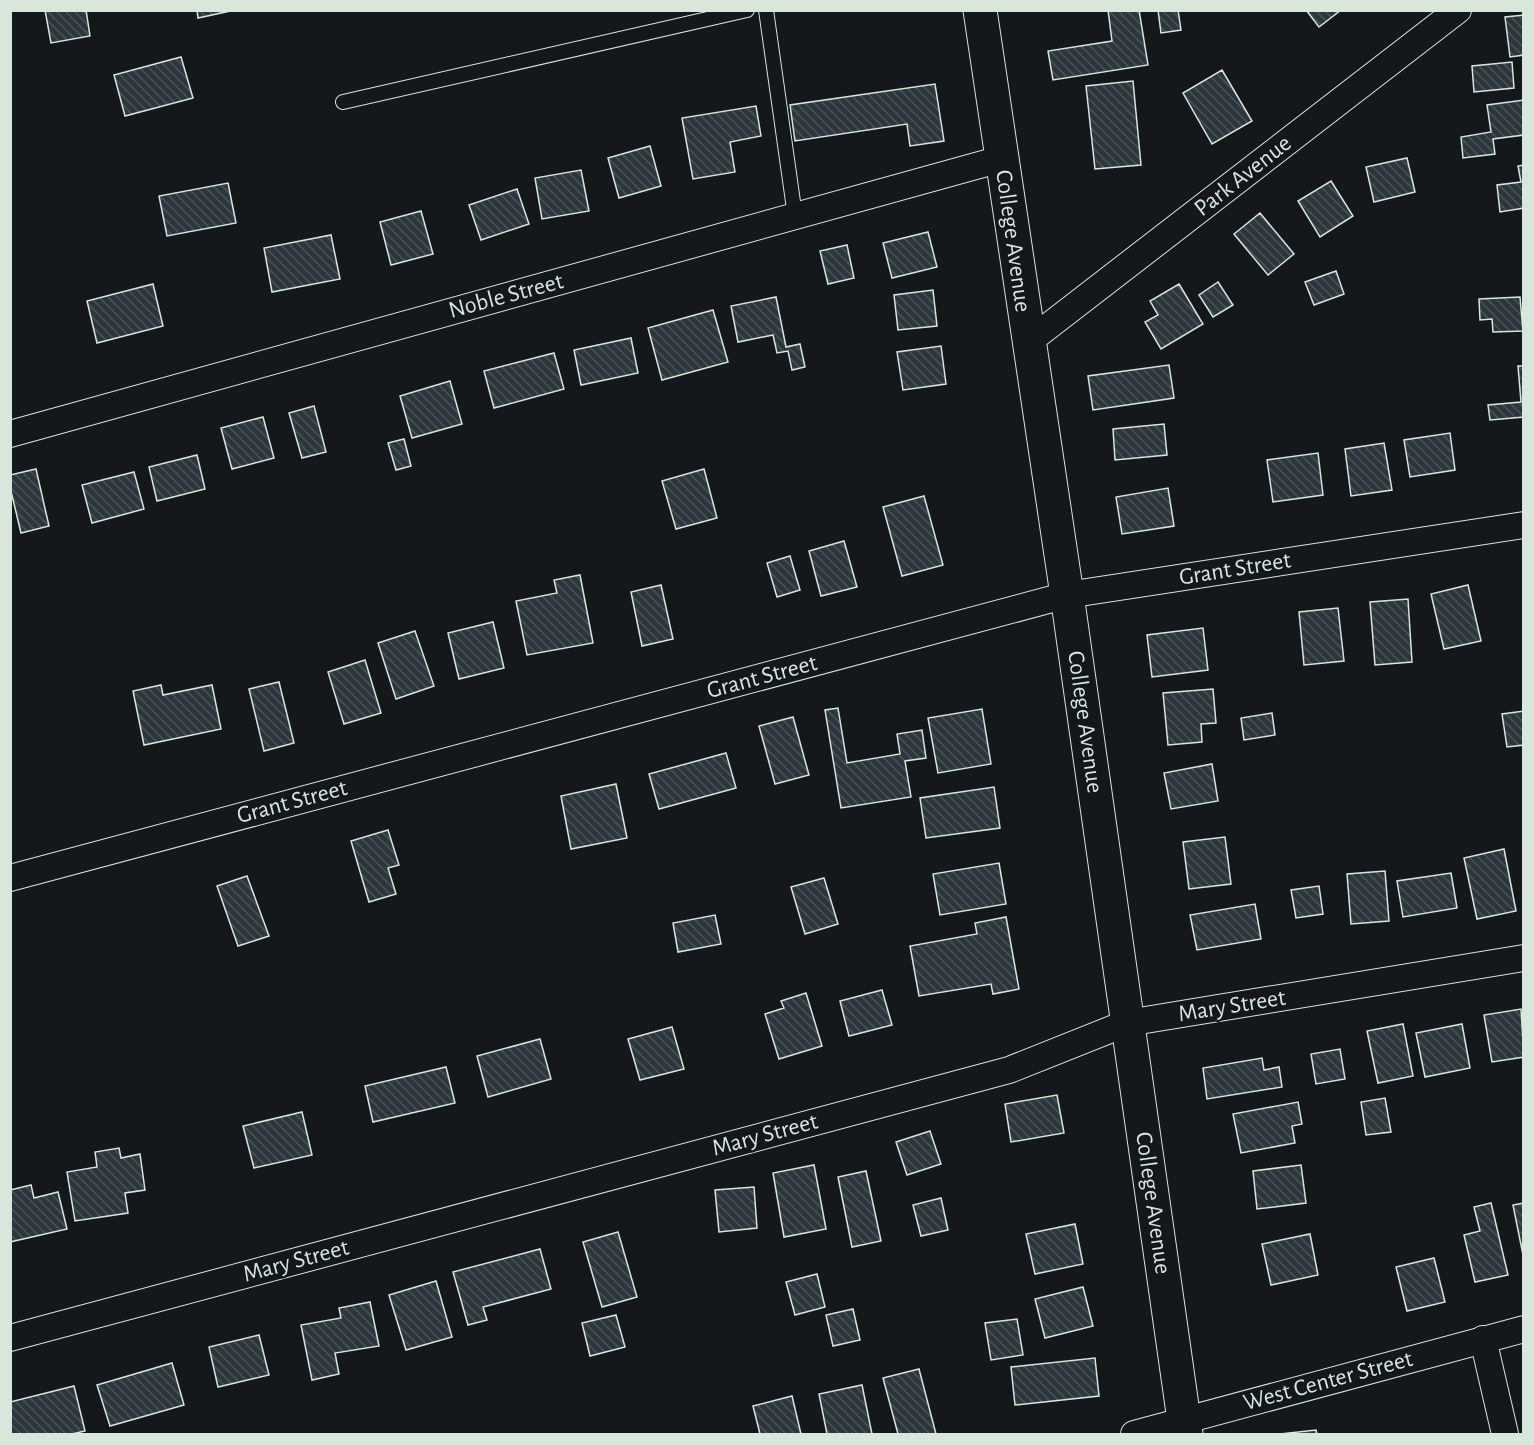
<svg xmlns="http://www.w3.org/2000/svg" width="1534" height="1445" font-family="'Alegreya Sans',sans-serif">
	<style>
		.building { fill: url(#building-back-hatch); stroke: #d8e6dc; stroke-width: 1.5 }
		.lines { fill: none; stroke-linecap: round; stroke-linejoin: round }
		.lane-casing { stroke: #d8e6dc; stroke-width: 16 }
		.street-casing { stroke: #d8e6dc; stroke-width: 28 }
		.primary-casing { stroke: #d8e6dc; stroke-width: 35 }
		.lane { stroke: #14181c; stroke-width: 14 }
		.street { stroke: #14181c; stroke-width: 26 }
		.primary { stroke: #14181c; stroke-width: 33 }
		.labels { text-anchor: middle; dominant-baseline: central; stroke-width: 4.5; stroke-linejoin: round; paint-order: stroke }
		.street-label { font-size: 24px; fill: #d8e6dc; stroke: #14181c }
	</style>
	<defs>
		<pattern id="building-back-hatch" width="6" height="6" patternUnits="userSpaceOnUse" patternTransform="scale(1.5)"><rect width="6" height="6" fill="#2c363c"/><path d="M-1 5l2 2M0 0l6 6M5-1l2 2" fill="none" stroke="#4a5358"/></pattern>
	</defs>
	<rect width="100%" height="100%" fill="#14181c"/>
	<path class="building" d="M 45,10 L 86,10 L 90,36 L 51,43 Z
		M 197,10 L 235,10 L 198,18 Z
		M 1108,10 L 1139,10 L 1148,65 L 1053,80 L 1048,51 L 1112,41 Z
		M 1158,10 L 1178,10 L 1181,30 L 1161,33 Z
		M 1306,10 L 1341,10 L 1319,27 Z
		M 1524,15 L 1524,55 L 1510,57 L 1505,17 Z
		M 181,57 L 193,98 L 125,116 L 114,75 Z
		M 1512,62 L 1514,88 L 1474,92 L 1472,66 Z
		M 1222,70 L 1252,121 L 1212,144 L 1183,93 Z
		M 1133,81 L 1141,165 L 1095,169 L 1086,86 Z
		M 935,84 L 944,141 L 910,146 L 907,124 L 795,141 L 790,105 Z
		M 1524,100 L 1524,135 L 1493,139 L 1495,154 L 1463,158 L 1461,137 L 1491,132 L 1487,105 Z
		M 756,106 L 761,136 L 730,142 L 735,172 L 693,179 L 682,118 Z
		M 650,146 L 661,186 L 619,198 L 608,158 Z
		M 1407,158 L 1415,192 L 1374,202 L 1366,167 Z
		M 1524,165 L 1524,208 L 1500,212 L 1497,185 L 1521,182 L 1518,166 Z
		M 581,170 L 589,211 L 542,219 L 535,178 Z
		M 1331,181 L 1353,216 L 1320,237 L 1298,201 Z
		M 228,183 L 236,223 L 167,236 L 159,196 Z
		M 517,189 L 529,224 L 481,240 L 469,205 Z
		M 421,211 L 433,254 L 391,265 L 380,222 Z
		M 1260,213 L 1294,254 L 1268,275 L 1234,234 Z
		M 928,232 L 937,267 L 892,278 L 883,243 Z
		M 331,235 L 340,279 L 272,292 L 264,248 Z
		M 847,245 L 854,278 L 828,284 L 820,251 Z
		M 1336,271 L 1344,294 L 1314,305 L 1305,282 Z
		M 1218,282 L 1233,305 L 1213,317 L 1199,295 Z
		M 153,284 L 163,326 L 97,343 L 87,301 Z
		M 1179,284 L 1203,324 L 1161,349 L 1145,322 L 1158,315 L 1150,301 Z
		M 933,290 L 937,326 L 898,330 L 894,295 Z
		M 776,297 L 786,347 L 800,344 L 805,367 L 792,370 L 788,351 L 777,353 L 773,335 L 738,342 L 731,306 Z
		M 1520,297 L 1523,331 L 1493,332 L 1492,319 L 1480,320 L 1479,299 Z
		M 713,310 L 728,362 L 662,380 L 648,328 Z
		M 631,338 L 638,373 L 581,385 L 574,350 Z
		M 941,346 L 946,384 L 903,390 L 897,352 Z
		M 554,353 L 564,389 L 494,408 L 484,371 Z
		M 1169,365 L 1174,398 L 1093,410 L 1088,376 Z
		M 1518,366 L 1524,366 L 1524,417 L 1490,420 L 1488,405 L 1521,402 Z
		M 450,381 L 462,424 L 412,438 L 400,396 Z
		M 314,406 L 326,452 L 302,458 L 289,413 Z
		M 263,417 L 274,458 L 232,469 L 221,428 Z
		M 1164,424 L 1167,455 L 1115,460 L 1113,429 Z
		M 1450,433 L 1455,470 L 1410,477 L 1404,440 Z
		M 404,439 L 411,466 L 396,470 L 388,443 Z
		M 1384,443 L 1392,490 L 1351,496 L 1345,449 Z
		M 1318,453 L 1323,495 L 1273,502 L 1267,460 Z
		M 197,455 L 205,489 L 157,501 L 149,467 Z
		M 36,469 L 49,526 L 21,533 L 10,487 L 10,475 Z
		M 704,469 L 717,518 L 676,529 L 662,481 Z
		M 134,472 L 144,509 L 92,523 L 82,485 Z
		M 1168,488 L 1174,526 L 1122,534 L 1116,497 Z
		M 924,496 L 943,565 L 902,576 L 883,507 Z
		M 844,541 L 857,587 L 821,596 L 809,551 Z
		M 790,556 L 800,590 L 777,597 L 767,563 Z
		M 580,575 L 593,643 L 527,655 L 516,601 L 557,593 L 554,580 Z
		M 661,585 L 673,639 L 642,646 L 631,592 Z
		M 1468,585 L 1481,641 L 1444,649 L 1431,594 Z
		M 1408,599 L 1412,662 L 1375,665 L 1370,602 Z
		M 1338,608 L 1344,661 L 1304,665 L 1299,612 Z
		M 493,622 L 504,668 L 459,679 L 448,633 Z
		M 1203,628 L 1208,670 L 1152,677 L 1147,635 Z
		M 415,631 L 434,686 L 396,699 L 378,643 Z
		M 365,660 L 381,713 L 344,724 L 328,672 Z
		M 279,682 L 294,743 L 264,751 L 249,689 Z
		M 161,685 L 163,695 L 212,685 L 221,729 L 144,745 L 133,691 Z
		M 1213,689 L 1216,723 L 1201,724 L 1202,742 L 1168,745 L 1163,693 Z
		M 838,708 L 847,763 L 900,754 L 897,734 L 922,730 L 926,758 L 905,761 L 911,797 L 841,808 L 825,710 Z
		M 982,709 L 991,764 L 938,773 L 928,718 Z
		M 1524,711 L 1524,745 L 1507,747 L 1502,714 Z
		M 1272,713 L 1275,735 L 1244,740 L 1241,718 Z
		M 793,717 L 809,775 L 775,784 L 759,726 Z
		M 726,753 L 736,788 L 659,809 L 649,774 Z
		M 1212,764 L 1218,801 L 1171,809 L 1164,773 Z
		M 616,784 L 627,838 L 571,849 L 561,796 Z
		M 994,787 L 1000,828 L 926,838 L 920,798 Z
		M 388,830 L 399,865 L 388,868 L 396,894 L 369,902 L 351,841 Z
		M 1225,837 L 1231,884 L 1189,889 L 1183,842 Z
		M 1504,849 L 1516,911 L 1477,919 L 1464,858 Z
		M 999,863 L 1006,904 L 940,915 L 933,874 Z
		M 1385,871 L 1389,921 L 1351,924 L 1347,874 Z
		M 1451,873 L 1457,908 L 1403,917 L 1397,881 Z
		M 247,876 L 269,936 L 238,946 L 217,886 Z
		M 824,878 L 838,924 L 805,934 L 791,887 Z
		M 1319,886 L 1323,914 L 1296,918 L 1291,890 Z
		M 1255,904 L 1261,939 L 1197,950 L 1190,915 Z
		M 715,915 L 721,944 L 678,952 L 673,923 Z
		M 1006,917 L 1019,989 L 993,994 L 991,984 L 919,996 L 910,946 L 977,934 L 975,923 Z
		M 882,990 L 892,1025 L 849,1036 L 840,1001 Z
		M 806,993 L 822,1046 L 779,1059 L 765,1014 L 784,1008 L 781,1001 Z
		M 1521,1009 L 1524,1057 L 1492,1062 L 1484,1015 Z
		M 1403,1024 L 1413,1076 L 1378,1083 L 1367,1031 Z
		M 1462,1024 L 1470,1068 L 1425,1077 L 1416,1033 Z
		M 672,1027 L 684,1069 L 640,1080 L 628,1039 Z
		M 540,1039 L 551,1079 L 488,1097 L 477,1056 Z
		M 1340,1049 L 1345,1079 L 1316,1084 L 1311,1054 Z
		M 1262,1058 L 1264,1070 L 1279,1067 L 1282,1087 L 1207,1099 L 1203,1068 Z
		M 446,1067 L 455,1103 L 373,1122 L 365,1086 Z
		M 1057,1095 L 1064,1133 L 1011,1142 L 1005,1104 Z
		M 1385,1098 L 1391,1132 L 1366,1135 L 1361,1102 Z
		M 1298,1102 L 1302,1124 L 1292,1126 L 1295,1143 L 1241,1153 L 1233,1114 Z
		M 302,1112 L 312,1155 L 254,1168 L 243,1126 Z
		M 930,1131 L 941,1164 L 907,1175 L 896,1142 Z
		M 119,1148 L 121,1158 L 140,1154 L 145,1190 L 125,1193 L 128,1213 L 75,1221 L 67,1172 L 97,1167 L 95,1152 Z
		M 814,1165 L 826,1229 L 784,1237 L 773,1173 Z
		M 1301,1165 L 1306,1203 L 1257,1209 L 1253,1171 Z
		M 866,1171 L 881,1241 L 852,1247 L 838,1177 Z
		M 31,1185 L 34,1198 L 58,1192 L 67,1229 L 10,1242 L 10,1190 Z
		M 754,1187 L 757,1228 L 719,1232 L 715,1190 Z
		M 941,1198 L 948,1230 L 921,1236 L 913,1205 Z
		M 1491,1203 L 1508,1275 L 1475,1282 L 1464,1235 L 1480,1231 L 1474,1207 Z
		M 1524,1203 L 1524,1255 L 1523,1255 L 1513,1205 Z
		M 1075,1224 L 1083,1264 L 1035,1274 L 1026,1234 Z
		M 618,1232 L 637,1297 L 602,1307 L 583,1242 Z
		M 1310,1234 L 1318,1275 L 1271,1285 L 1262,1244 Z
		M 540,1249 L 551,1289 L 483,1307 L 487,1320 L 468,1325 L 453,1272 Z
		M 1434,1258 L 1445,1302 L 1407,1311 L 1396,1267 Z
		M 817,1274 L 825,1307 L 795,1315 L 786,1282 Z
		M 436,1281 L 452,1337 L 406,1350 L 389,1295 Z
		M 1083,1287 L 1093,1326 L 1045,1338 L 1035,1299 Z
		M 370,1302 L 379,1346 L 335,1353 L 339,1374 L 312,1380 L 301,1325 L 341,1318 L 339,1308 Z
		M 853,1309 L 860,1340 L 833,1346 L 826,1315 Z
		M 616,1315 L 625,1347 L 590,1356 L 582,1323 Z
		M 1017,1319 L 1023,1355 L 991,1360 L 985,1323 Z
		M 259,1335 L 269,1375 L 218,1387 L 209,1347 Z
		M 1095,1358 L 1099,1396 L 1015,1405 L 1011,1367 Z
		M 172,1363 L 184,1405 L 110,1426 L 97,1385 Z
		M 919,1369 L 936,1434 L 898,1434 L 883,1378 Z
		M 862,1385 L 872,1434 L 827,1434 L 819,1394 Z
		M 74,1386 L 85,1431 L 72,1434 L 10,1434 L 10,1402 Z
		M 792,1396 L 801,1434 L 760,1434 L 753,1406 Z
		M 1316,1430 L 1317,1434 L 1280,1434 Z"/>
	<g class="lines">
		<g class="lane-casing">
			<path id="lane" d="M 766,10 L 795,216
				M 343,102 L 747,10"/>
		</g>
		<g class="street-casing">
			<path id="street" d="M 1028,342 L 1458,10
				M 10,434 L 1001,159
				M 10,878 L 1067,595 L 1524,525
				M 10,1338 L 1009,1070 L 1127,1023 L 1524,958
				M 1483,1339 L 1505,1434
				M 1134,1434 L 1524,1329"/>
		</g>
		<g class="primary-casing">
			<path id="primary" d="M 980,10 L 1067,595 L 1186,1434"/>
		</g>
		<use href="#lane" class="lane"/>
		<use href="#street" class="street"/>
		<use href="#primary" class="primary"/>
	</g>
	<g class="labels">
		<g class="street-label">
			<text transform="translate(1243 176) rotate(-38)">Park Avenue</text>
			<text transform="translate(1013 241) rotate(82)">College Avenue</text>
			<text transform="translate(506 296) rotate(-15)">Noble Street</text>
			<text transform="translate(1235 569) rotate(-9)">Grant Street</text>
			<text transform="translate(762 677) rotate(-15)">Grant Street</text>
			<text transform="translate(1085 722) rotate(82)">College Avenue</text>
			<text transform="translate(292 802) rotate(-15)">Grant Street</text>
			<text transform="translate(1232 1006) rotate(-9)">Mary Street</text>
			<text transform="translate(765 1135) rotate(-15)">Mary Street</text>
			<text transform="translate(1153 1203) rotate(82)">College Avenue</text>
			<text transform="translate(296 1261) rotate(-15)">Mary Street</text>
			<text transform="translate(1328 1381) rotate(-15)">West Center Street</text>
		</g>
	</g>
	<rect width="1534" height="1445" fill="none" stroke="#d8e6dc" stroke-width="24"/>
</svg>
